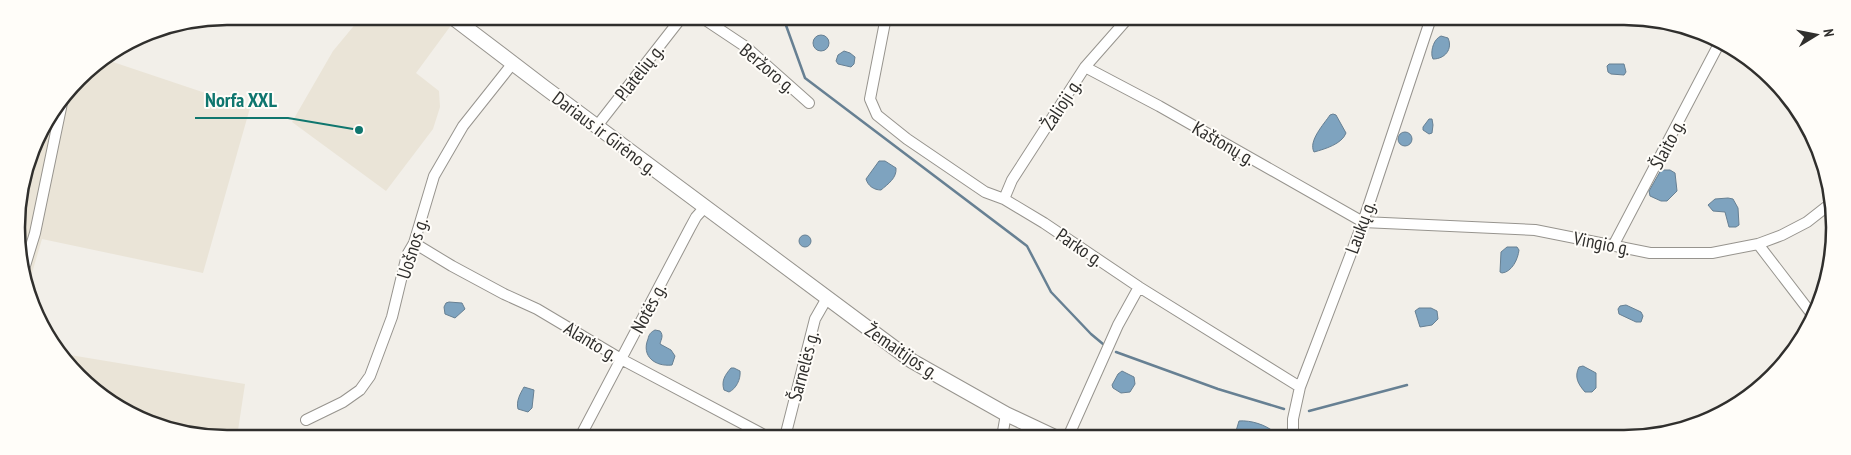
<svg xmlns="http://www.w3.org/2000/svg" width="1851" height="455" font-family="'PT Sans Narrow',sans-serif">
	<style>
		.built { fill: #eae4d7 }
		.water { fill: #7ea3bf; stroke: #678093 }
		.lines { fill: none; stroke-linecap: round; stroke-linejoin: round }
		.stream { stroke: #678093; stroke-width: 2.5 }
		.minor-casing { stroke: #97948e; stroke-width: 12 }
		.secondary-casing { stroke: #97948e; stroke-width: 16 }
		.minor { stroke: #fff; stroke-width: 10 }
		.secondary { stroke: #fff; stroke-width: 14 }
		.labels { text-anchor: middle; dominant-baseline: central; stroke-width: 4; stroke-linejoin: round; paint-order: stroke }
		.street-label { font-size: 19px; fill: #302f2d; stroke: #fffdf9 }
		.rim { fill: none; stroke: #302f2d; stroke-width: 2.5 }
		.leader { fill: none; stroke: #0f766e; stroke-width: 2 }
		.callout-dot { fill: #0f766e; stroke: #fffdf9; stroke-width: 2 }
		.callout-label { font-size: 20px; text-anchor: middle; font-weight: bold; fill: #0f766e; stroke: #fffdf9; stroke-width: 4; stroke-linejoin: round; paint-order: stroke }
	</style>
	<rect width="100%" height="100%" fill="#f2efe9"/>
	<path class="built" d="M 362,16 L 442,17 L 452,24 L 416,73 L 439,91 L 440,107 L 433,129 L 386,191 L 292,122 L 333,51 Z
		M 104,59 L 250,108 L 203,273 L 42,239 L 27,290 L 17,213 L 38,134 L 40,132 L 61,136 L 69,94 L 88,69 Z
		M 58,353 L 245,384 L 237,437 L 200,437 L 122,411 Z"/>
	<path class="water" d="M813 43a8 8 0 1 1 16 0a8 8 0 1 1-16 0Z
		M 1441,36 L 1448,38 C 1453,49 1445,59 1433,59 L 1432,56 C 1431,49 1434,39 1441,36 Z
		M 844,51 L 850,53 L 855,57 L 854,64 L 851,67 L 838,64 L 836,61 L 838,55 Z
		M 1609,64 L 1624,64 L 1626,72 L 1624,75 L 1611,74 L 1608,72 L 1607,66 Z
		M 1333,114 L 1336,115 L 1346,133 C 1342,144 1325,149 1314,152 C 1308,141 1324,124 1330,115 Z
		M 1429,119 L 1432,119 L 1433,125 L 1432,133 L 1429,134 L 1423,130 L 1423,127 Z
		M1398 139a7 7 0 1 1 14 0a7 7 0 1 1-14 0Z
		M 879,161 L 885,161 L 896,168 C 897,178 888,184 881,190 C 874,190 868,186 866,179 Z
		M 1661,170 L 1670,170 L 1675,173 L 1677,191 L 1667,201 L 1661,201 L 1650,196 L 1649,191 Z
		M 1728,198 L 1733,199 L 1738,208 L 1739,225 L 1736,227 L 1729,227 L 1725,212 L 1713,211 L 1708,205 L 1715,199 Z
		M799 241a6 6 0 1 1 12 0a6 6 0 1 1-12 0Z
		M 1507,247 L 1517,247 L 1519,250 C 1518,259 1512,272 1502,273 L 1500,272 L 1501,252 Z
		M 449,302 L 462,303 L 465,309 L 455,318 L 445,314 L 444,307 L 446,303 Z
		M 1626,305 L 1641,312 L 1643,316 L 1641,322 L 1636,322 L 1619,314 L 1618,309 L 1620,306 Z
		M 1419,308 L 1431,308 L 1437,311 L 1438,319 L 1432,325 L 1420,327 L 1415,311 Z
		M 655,330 L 660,331 C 664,336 661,339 660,344 L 671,350 L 675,356 L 672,365 C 655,367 641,356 648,339 C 649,334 651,332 655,330 Z
		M 1583,366 L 1596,373 L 1596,388 L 1592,392 L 1585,392 C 1578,384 1574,377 1579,367 Z
		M 731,368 L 734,368 L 740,371 C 741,379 736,389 729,392 L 724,390 C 721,381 725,375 731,368 Z
		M 1122,371 L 1134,377 L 1135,384 L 1130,392 L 1121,393 L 1113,388 L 1112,385 L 1118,374 Z
		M 524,387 L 534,390 L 532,408 L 528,412 L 518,409 C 516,401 520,394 524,387 Z
		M 1239,421 C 1251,420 1266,425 1274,432 L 1274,437 L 1240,437 L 1236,431 Z"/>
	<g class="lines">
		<path class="stream" d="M 783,17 L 805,78 L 1027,246 L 1051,292 L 1091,334 L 1103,344
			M 1116,352 L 1218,389 L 1284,409
			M 1309,411 L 1407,385"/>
		<g class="minor-casing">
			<path id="minor" d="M 701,17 L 746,47 L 809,103
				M 886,17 L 870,99 L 877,115 L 907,139 L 985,192 L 1004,199 L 1044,223 L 1139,287 L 1300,387
				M 1085,67 L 1159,106 L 1363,222 L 1535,230 L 1650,253 L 1712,253 L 1758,244 L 1782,235 L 1807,222 L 1830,204
				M 597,126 L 682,17
				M 1004,199 L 1012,180 L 1085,67 L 1129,17
				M 414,243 L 452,266 L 504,294 L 537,309 L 621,359 L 768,437
				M 1758,244 L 1814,317
				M 1613,246 L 1720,42
				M 24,269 L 35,233 L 62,103
				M 306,420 L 343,402 L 360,390 L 370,376 L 392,317 L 407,255 L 414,243 L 434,176 L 463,126 L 513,63
				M 580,437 L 690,228 L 696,217 L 705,207
				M 785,437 L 815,319 L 827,298
				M 1002,437 L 1006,414
				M 1068,437 L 1118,325 L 1139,287
				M 1293,437 L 1293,419 L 1300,387 L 1363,222 L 1431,18"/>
		</g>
		<g class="secondary-casing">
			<path id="secondary" d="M 452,17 L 544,87 L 912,361 L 1006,414 L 1055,437"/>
		</g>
		<use href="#minor" class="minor"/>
		<use href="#secondary" class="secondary"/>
	</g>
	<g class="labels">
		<g class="street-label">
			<text transform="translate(768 68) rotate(40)">Beržoro g.</text>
			<text transform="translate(639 72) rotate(-52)">Platelių g.</text>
			<text transform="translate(1061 104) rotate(-57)">Žalioji g.</text>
			<text transform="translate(605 133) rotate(37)">Dariaus ir Girėno g.</text>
			<text transform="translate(1224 143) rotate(30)">Kaštonų g.</text>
			<text transform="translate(1667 144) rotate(-62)">Šlaito g.</text>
			<text transform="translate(1360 227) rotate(-70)">Laukų g.</text>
			<text transform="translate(1602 243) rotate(11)">Vingio g.</text>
			<text transform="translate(1080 247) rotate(34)">Parko g.</text>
			<text transform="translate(412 248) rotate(-72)">Uošnos g.</text>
			<text transform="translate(648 308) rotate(-62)">Notės g.</text>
			<text transform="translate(591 341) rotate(31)">Alanto g.</text>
			<text transform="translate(902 351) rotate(34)">Žemaitijos g.</text>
			<text transform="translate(803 366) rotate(-75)">Šarnelės g.</text>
		</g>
	</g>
	<path d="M0 0H1851V455H0ZM227 25H1624A202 202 0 0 1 1826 227V228A202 202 0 0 1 1624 430H227A202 202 0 0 1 25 228V227A202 202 0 0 1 227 25Z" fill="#fffdf9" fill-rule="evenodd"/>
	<path class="rim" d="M227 25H1624A202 202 0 0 1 1826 227V228A202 202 0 0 1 1624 430H227A202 202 0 0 1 25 228V227A202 202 0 0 1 227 25Z"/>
	<path class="leader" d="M359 130L288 118H195"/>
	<circle class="callout-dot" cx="359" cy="130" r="5"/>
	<g class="callout-label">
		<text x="241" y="107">Norfa XXL</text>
	</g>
	<g transform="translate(1816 35) rotate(80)" stroke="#fffdf9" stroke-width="4" paint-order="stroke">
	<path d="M0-4L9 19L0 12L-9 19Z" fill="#302f2d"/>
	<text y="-8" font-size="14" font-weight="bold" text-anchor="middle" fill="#302f2d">N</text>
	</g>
</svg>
